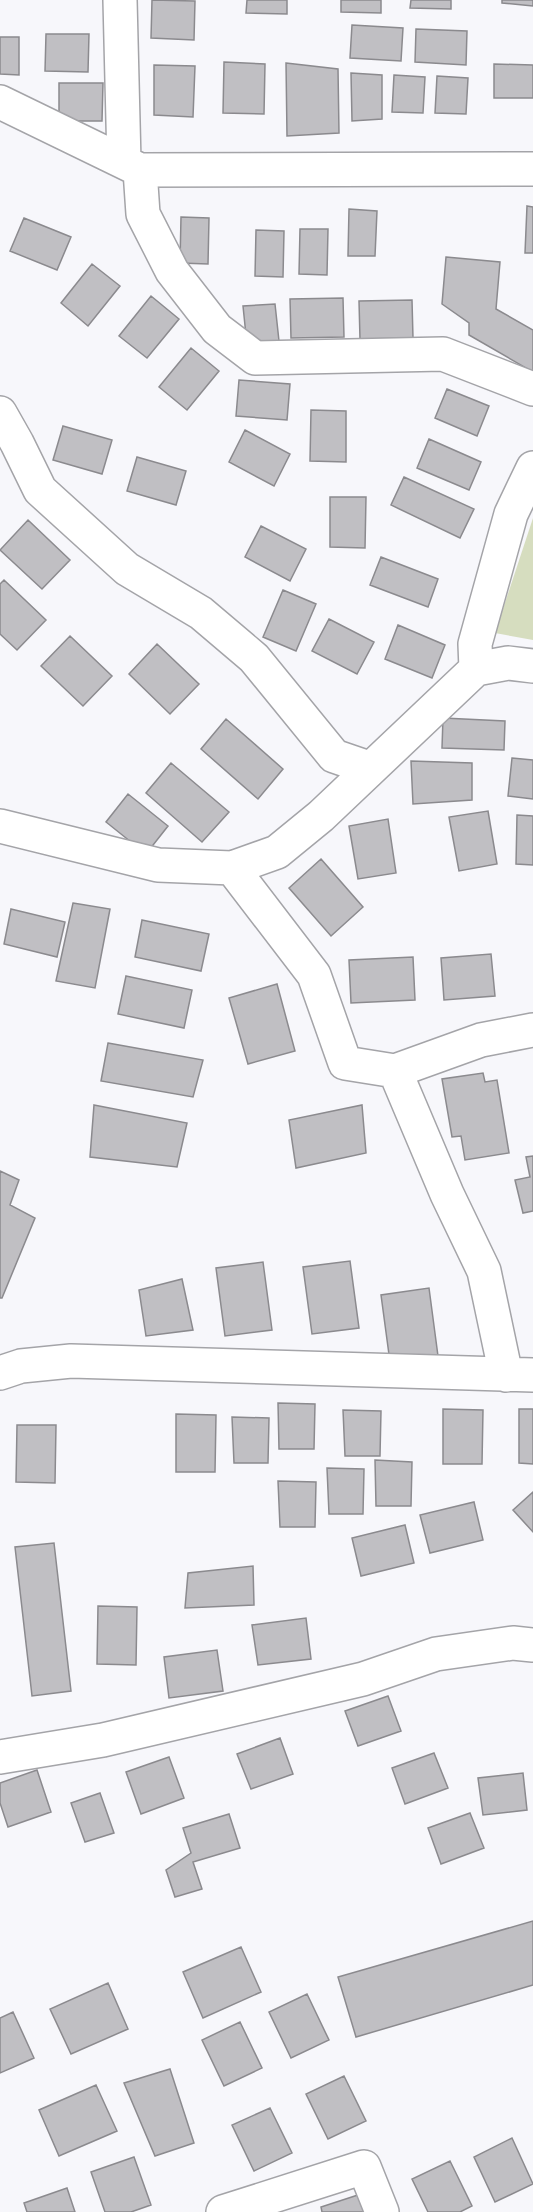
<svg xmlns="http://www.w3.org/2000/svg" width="533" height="2212" font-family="'PT Sans',sans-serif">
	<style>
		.green { fill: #d6ddbf }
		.building { fill: #c0bfc3; stroke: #8b8a8e; stroke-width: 1.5 }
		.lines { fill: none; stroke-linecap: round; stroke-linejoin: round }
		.minor-casing { stroke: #a4a4a8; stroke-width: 36 }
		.minor { stroke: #fff; stroke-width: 33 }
	</style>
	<rect width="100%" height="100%" fill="#f7f7fb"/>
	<path class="green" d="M 533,518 L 533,640 L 495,633 Z"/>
	<path class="building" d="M 152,0 L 195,1 L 194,40 L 151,38 Z
		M 247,0 L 287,0 L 287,14 L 246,13 Z
		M 341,0 L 381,0 L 381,13 L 341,12 Z
		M 411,0 L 451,0 L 451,9 L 410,8 Z
		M 502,0 L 533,0 L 533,6 L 502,3 Z
		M 352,25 L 403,28 L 401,61 L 350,58 Z
		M 416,29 L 467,31 L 466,65 L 415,62 Z
		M 46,34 L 89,34 L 88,72 L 45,71 Z
		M 0,37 L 19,37 L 19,75 L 0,74 Z
		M 224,62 L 265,64 L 264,114 L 223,113 Z
		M 286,63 L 338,69 L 339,133 L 287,136 Z
		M 494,64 L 533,65 L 533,98 L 494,98 Z
		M 154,65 L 195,66 L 193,117 L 154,115 Z
		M 351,73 L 382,75 L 382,119 L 352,121 Z
		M 394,75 L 425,77 L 423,113 L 392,112 Z
		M 437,76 L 468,78 L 466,114 L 435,113 Z
		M 59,83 L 103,83 L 102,121 L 59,121 Z
		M 527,206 L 533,207 L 533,253 L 525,253 Z
		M 349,209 L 377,211 L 375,256 L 348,256 Z
		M 181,217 L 209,218 L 208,264 L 180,263 Z
		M 24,218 L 71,237 L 57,270 L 10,251 Z
		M 300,229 L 328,229 L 327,275 L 299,274 Z
		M 256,230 L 284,231 L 283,277 L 255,276 Z
		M 446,257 L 500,262 L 496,309 L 533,330 L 533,372 L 469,335 L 469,323 L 442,304 Z
		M 92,264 L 120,286 L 88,326 L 61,303 Z
		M 151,296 L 179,319 L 147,358 L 119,336 Z
		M 343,298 L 344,337 L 291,338 L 290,299 Z
		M 412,300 L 413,338 L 360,339 L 359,301 Z
		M 275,304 L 279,341 L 247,345 L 243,306 Z
		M 191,348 L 219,371 L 187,410 L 159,387 Z
		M 239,380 L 290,384 L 287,420 L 236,416 Z
		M 447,389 L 489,406 L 477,436 L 435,418 Z
		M 311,410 L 346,411 L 346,462 L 310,461 Z
		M 63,426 L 112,440 L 102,474 L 53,460 Z
		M 245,430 L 290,454 L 274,486 L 229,462 Z
		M 429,439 L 481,462 L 469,490 L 417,468 Z
		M 137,457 L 186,471 L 176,505 L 127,491 Z
		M 404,477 L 474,509 L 460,538 L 391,505 Z
		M 330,497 L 366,497 L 365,548 L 330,547 Z
		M 28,520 L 70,560 L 42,589 L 0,550 Z
		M 261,526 L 306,549 L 290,581 L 245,557 Z
		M 381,557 L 438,579 L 428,607 L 370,585 Z
		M 4,580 L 46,620 L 17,650 L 0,634 L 0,584 Z
		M 283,590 L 316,604 L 296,651 L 263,637 Z
		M 329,619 L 374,642 L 357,674 L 312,651 Z
		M 398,625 L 445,645 L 432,678 L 385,659 Z
		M 70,636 L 112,676 L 83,706 L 41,666 Z
		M 157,644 L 199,684 L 170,714 L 129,674 Z
		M 443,718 L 505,721 L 504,750 L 442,748 Z
		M 226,719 L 283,769 L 258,799 L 201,749 Z
		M 512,758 L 533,760 L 533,799 L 508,796 Z
		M 411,761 L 472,763 L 472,800 L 413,804 Z
		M 171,763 L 229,812 L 202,842 L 146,793 Z
		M 128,794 L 168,826 L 146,854 L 106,822 Z
		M 488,811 L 497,864 L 459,871 L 449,817 Z
		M 517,815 L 533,816 L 533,865 L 516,864 Z
		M 388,819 L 396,873 L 358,879 L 349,826 Z
		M 321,859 L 363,907 L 331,936 L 289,888 Z
		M 73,903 L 110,909 L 95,988 L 56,981 Z
		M 11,909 L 65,922 L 57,957 L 4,944 Z
		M 142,920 L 209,934 L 201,971 L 135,957 Z
		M 491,954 L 495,996 L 444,1000 L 441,958 Z
		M 413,957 L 415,1000 L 351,1003 L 349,960 Z
		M 126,976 L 192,990 L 184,1028 L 118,1014 Z
		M 277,984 L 295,1051 L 248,1064 L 229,998 Z
		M 108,1043 L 203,1060 L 193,1097 L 101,1081 Z
		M 483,1073 L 485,1082 L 497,1080 L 509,1153 L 465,1160 L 461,1136 L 452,1137 L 442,1079 Z
		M 94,1105 L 187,1123 L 177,1167 L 90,1157 Z
		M 362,1105 L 366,1153 L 296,1168 L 289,1120 Z
		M 533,1156 L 533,1211 L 523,1213 L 515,1180 L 530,1177 L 526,1157 Z
		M 0,1171 L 19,1180 L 10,1205 L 35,1218 L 2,1298 L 0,1298 Z
		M 350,1261 L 359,1328 L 312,1334 L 303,1267 Z
		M 263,1262 L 272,1330 L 225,1336 L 216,1268 Z
		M 182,1279 L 193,1330 L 146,1336 L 139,1290 Z
		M 429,1288 L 438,1356 L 390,1362 L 381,1295 Z
		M 278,1403 L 315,1404 L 314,1449 L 279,1449 Z
		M 443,1409 L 483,1410 L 482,1464 L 443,1464 Z
		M 519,1409 L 533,1409 L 533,1464 L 519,1463 Z
		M 343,1410 L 381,1411 L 380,1456 L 345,1456 Z
		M 176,1414 L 216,1415 L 215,1472 L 176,1472 Z
		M 232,1417 L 269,1418 L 268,1463 L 234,1463 Z
		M 17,1425 L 56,1425 L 55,1483 L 16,1482 Z
		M 375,1460 L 412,1462 L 411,1506 L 376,1506 Z
		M 327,1468 L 364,1469 L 363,1514 L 329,1514 Z
		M 278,1481 L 316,1482 L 315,1527 L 280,1527 Z
		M 533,1492 L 533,1532 L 513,1510 Z
		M 474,1502 L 483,1540 L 430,1553 L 420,1515 Z
		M 405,1525 L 414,1563 L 361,1576 L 352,1538 Z
		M 54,1543 L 71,1691 L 32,1696 L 15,1547 Z
		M 253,1566 L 254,1605 L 185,1608 L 188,1573 Z
		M 98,1606 L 137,1607 L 136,1665 L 97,1664 Z
		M 306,1618 L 311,1659 L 258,1665 L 252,1625 Z
		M 217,1650 L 223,1691 L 169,1698 L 164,1657 Z
		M 388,1696 L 401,1731 L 358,1746 L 345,1711 Z
		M 280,1738 L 293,1774 L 251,1789 L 237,1754 Z
		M 434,1753 L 448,1788 L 405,1804 L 392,1768 Z
		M 169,1757 L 184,1798 L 141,1814 L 126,1772 Z
		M 37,1770 L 51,1812 L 8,1827 L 0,1803 L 0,1783 Z
		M 523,1773 L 527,1810 L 483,1815 L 478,1778 Z
		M 100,1793 L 114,1833 L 85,1842 L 71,1803 Z
		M 470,1813 L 484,1848 L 441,1864 L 428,1828 Z
		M 229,1814 L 240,1848 L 193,1862 L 202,1889 L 175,1897 L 166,1870 L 191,1853 L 183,1828 Z
		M 533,1921 L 533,1985 L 356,2037 L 338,1977 Z
		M 241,1947 L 261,1992 L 203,2018 L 183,1972 Z
		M 108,1983 L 128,2029 L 71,2054 L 50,2009 Z
		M 307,1994 L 329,2040 L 291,2058 L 269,2012 Z
		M 13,2012 L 34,2058 L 0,2073 L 0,2018 Z
		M 240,2022 L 262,2068 L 224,2086 L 202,2040 Z
		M 170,2069 L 194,2143 L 155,2156 L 124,2083 Z
		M 344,2076 L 366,2121 L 328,2139 L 306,2094 Z
		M 96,2085 L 117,2131 L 59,2156 L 39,2110 Z
		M 270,2108 L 292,2153 L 254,2171 L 232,2125 Z
		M 512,2138 L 533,2184 L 495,2202 L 474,2157 Z
		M 134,2157 L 151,2205 L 131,2212 L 105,2212 L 91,2172 Z
		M 450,2161 L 472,2206 L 460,2212 L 428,2212 L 412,2179 Z
		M 67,2188 L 75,2212 L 27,2212 L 24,2203 Z
		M 364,2193 L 370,2212 L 322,2212 L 321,2207 Z"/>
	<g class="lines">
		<g class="minor-casing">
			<path id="minor" d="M 120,0 L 124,162
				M 0,102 L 140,170 L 533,169
				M 140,170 L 143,214 L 172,271 L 217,329 L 255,358 L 443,354 L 533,389
				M 0,413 L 17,443 L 40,490 L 127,569 L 201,613 L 254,658 L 334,756 L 369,768
				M 476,669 L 475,644 L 511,514 L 533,468
				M 0,826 L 158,865 L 232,868 L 277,852 L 321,816 L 476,669 L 508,663 L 533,666
				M 232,868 L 314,975 L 345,1063 L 395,1071 L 481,1040 L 533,1030
				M 395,1071 L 447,1194 L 484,1271 L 506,1375
				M 0,1373 L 21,1366 L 71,1361 L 533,1375
				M 0,1757 L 103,1740 L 363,1679 L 436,1654 L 513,1643 L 533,1645
				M 223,2212 L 364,2167 L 382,2212"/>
		</g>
		<use href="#minor" class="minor"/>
	</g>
</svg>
